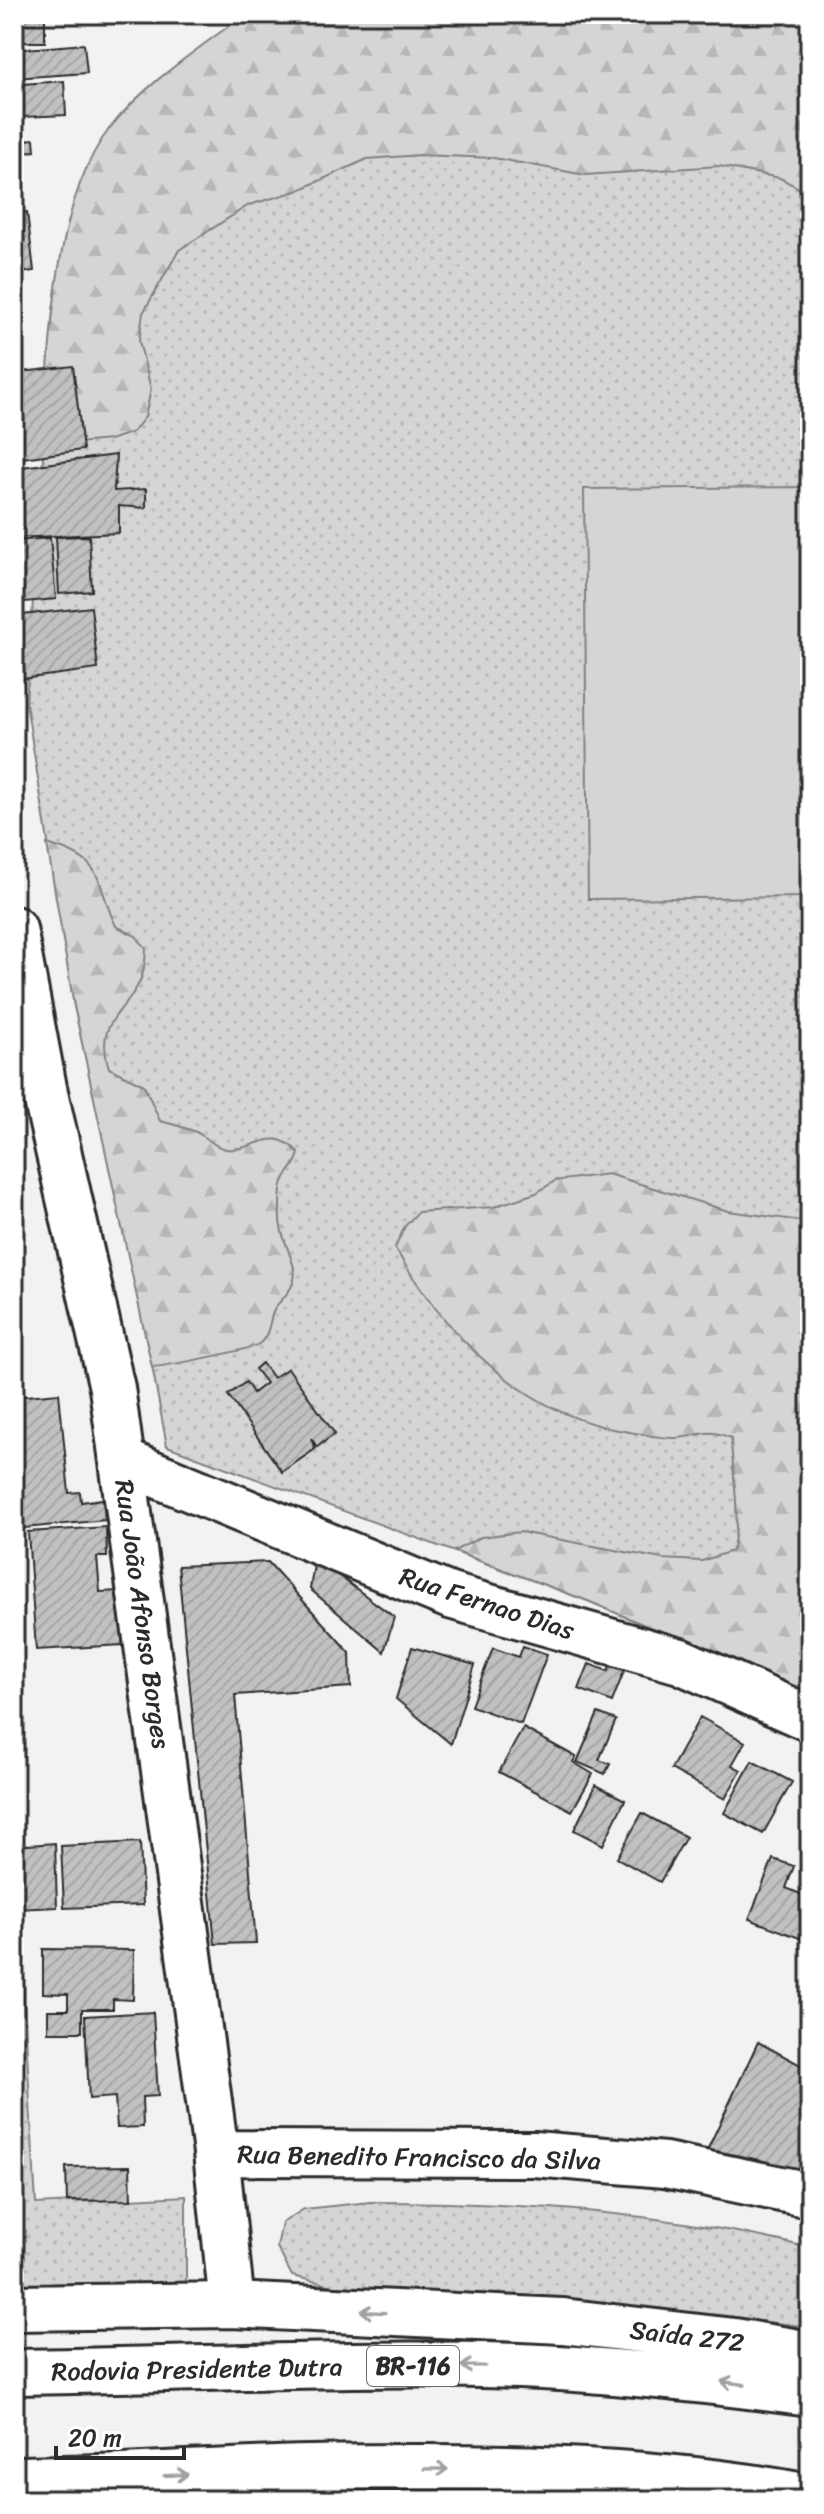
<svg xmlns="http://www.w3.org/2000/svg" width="824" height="2514" font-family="Sriracha,sans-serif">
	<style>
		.grass { fill: url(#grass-dots); stroke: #808080; stroke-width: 2 }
		.forest { fill: url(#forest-firs); stroke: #808080; stroke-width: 2 }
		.garden { fill: #d5d5d5; stroke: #808080; stroke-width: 2 }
		.building { fill: url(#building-hatch); stroke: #2b2b2b; stroke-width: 2 }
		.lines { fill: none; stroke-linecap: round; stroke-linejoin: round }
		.street-casing { stroke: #2b2b2b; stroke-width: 50 }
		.primary-casing { stroke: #2b2b2b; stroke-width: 50 }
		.highway-casing { stroke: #2b2b2b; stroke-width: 50 }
		.street { stroke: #fff; stroke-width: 44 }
		.primary { stroke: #fff; stroke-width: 44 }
		.highway { stroke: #fff; stroke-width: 44 }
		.oneway { stroke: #a0a0a0 }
		.labels { text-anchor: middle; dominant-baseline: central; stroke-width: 6; stroke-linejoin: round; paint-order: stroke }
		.shield { fill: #fff; stroke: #6b6b6b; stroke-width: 2 }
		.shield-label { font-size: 24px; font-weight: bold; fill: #2b2b2b }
		.street-label { font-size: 26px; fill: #2b2b2b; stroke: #fff }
	</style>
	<defs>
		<pattern id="grass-dots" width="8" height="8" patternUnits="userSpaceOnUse" patternTransform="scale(2)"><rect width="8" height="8" fill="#d5d5d5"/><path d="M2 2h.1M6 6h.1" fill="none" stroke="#b7b7b7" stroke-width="1.8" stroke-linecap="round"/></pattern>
		<pattern id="forest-firs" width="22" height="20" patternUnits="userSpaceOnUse" patternTransform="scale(2)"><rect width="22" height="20" fill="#d5d5d5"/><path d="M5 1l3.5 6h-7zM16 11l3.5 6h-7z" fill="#b7b7b7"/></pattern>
		<pattern id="building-hatch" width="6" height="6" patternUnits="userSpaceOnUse" patternTransform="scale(2)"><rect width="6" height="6" fill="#c1c1c1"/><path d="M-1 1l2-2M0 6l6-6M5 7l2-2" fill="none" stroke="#a6a6a6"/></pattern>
	</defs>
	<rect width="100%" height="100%" fill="#f2f2f2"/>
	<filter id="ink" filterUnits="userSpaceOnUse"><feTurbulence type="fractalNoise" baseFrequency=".0125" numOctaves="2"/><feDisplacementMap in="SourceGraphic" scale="16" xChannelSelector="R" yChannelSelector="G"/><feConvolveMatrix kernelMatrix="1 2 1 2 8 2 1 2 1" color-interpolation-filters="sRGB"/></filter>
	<g filter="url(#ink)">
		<path class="grass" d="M 245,14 L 810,14 L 810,1695 L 588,1601 L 167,1446 L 138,1291 L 74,1006 L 26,703 L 53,311 L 69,220 L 86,173 L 109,129 L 147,90 Z
			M 14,1902 L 21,1950 L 36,2204 L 186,2196 L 186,2295 L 14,2301 Z
			M 370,2202 C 518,2202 666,2212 810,2248 L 810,2327 L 690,2313 L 333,2286 L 292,2276 L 277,2247 L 282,2223 L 304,2209 Z"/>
		<path class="forest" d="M 245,14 L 810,14 L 810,194 L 780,178 L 719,166 L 585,175 L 494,158 L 420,155 L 367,159 L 297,191 L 249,205 L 179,250 L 143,313 L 139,341 L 151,389 L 145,417 L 133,432 L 110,440 L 43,446 C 50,354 51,202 110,128 C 146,82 199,49 245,14 Z
			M 47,844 C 108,861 94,880 116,926 L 136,936 L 146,949 C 145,963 144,975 137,987 C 117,1019 96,1025 109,1068 L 144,1085 L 160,1121 C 172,1124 184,1127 196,1132 C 209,1138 218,1152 235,1149 C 261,1146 274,1127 299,1153 C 296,1166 290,1169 284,1179 C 280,1187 280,1201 280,1209 C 278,1233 289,1247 294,1268 C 298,1284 286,1295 277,1305 C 268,1316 272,1334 259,1344 C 250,1350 167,1366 152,1367 L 74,1006 Z
			M 608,1174 L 728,1211 L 810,1222 L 810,1695 L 588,1601 L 454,1551 L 481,1537 L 520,1532 L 662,1559 L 702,1561 L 732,1551 C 742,1517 732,1474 731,1438 C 706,1427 702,1436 678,1438 C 663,1439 644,1434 629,1432 C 524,1416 446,1336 395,1248 L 405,1226 L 418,1212 L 493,1207 L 536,1193 L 555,1181 Z
			M 450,2482 L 693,2500 L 81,2500 L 259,2486 Z"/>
		<path class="garden" d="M 810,487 L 810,897 L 588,899 L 584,489 Z"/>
		<path class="building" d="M 14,14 L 45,14 L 45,42 L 14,42 Z
			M 84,44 L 87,73 L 14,78 L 14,50 Z
			M 64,81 L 66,115 L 23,117 L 22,84 Z
			M 34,139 L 35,151 L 14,153 L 14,141 Z
			M 27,212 L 34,271 L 14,274 L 14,213 Z
			M 73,366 L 83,450 L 14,459 L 14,373 Z
			M 116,455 L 114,491 L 146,489 L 146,508 L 119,506 L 119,533 L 14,538 L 14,468 Z
			M 89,536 L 92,591 L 59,594 L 56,537 Z
			M 50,538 L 56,599 L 14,603 L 14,541 Z
			M 91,607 L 98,669 L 14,680 L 14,616 Z
			M 262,1363 L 273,1378 L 288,1368 L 335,1434 L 317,1447 L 311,1438 L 315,1449 L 282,1472 L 228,1395 L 246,1382 L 253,1393 L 266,1383 L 255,1369 Z
			M 59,1393 L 69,1493 L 80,1492 L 81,1502 L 103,1499 L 105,1520 L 15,1529 L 14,1397 Z
			M 106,1527 L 107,1557 L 97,1557 L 100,1592 L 119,1591 L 123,1645 L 36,1650 L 28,1532 Z
			M 315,1558 L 394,1617 L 384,1652 L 310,1589 Z
			M 268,1562 L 350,1653 L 351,1687 L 235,1695 L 256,1943 L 215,1944 L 178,1566 Z
			M 523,1646 L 547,1654 L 521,1724 L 471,1706 L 493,1648 L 519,1657 Z
			M 412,1647 L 475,1665 L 451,1744 L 396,1699 Z
			M 612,1660 L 626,1666 L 612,1702 L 579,1689 L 589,1664 L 608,1671 Z
			M 598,1713 L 616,1720 L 599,1760 L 610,1764 L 605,1774 L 577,1762 Z
			M 700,1717 L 745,1742 L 732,1765 L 741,1770 L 725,1799 L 671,1769 Z
			M 523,1728 L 576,1757 L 573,1762 L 593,1774 L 572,1811 L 499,1772 Z
			M 752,1761 L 792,1782 L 763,1834 L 724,1813 Z
			M 596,1785 L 625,1800 L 603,1845 L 574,1830 Z
			M 642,1813 L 686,1837 L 660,1882 L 617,1858 Z
			M 140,1842 L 143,1905 L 64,1908 L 61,1846 Z
			M 55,1843 L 57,1907 L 17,1909 L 15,1846 Z
			M 773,1859 L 794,1866 L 786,1888 L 810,1898 L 810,1919 L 802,1939 L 749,1919 Z
			M 43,1949 L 134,1950 L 133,2000 L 113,1999 L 113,2009 L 82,2009 L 82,2032 L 48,2032 L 48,2010 L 68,2010 L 68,1994 L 43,1993 Z
			M 153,2012 L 158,2096 L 142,2097 L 143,2127 L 117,2128 L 115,2097 L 89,2099 L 85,2016 Z
			M 758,2042 L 810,2070 L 810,2183 L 702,2161 Z
			M 130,2166 L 131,2200 L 67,2201 L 66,2167 Z"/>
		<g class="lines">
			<g class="street-casing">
				<path id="street" d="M 14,929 L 44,1088 L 112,1388 L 216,2153 L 232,2305
					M 123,1461 L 450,1596 L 680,1661 L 810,1719
					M 216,2153 L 534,2154 L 665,2165 L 810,2195"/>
			</g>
			<g class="primary-casing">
				<path id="primary" d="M 14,2308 L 232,2305 L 562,2321"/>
			</g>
			<g class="highway-casing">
				<path id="highway" d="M 562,2321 L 734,2341 L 810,2354
					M 14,2372 C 182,2370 351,2361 519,2366 C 617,2370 714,2381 810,2394
					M 14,2479 C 113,2479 211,2470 310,2468 C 476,2465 646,2466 810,2497"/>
			</g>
			<use href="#street" class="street"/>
			<use href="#primary" class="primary"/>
			<use href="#highway" class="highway"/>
		</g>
		<defs><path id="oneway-shaft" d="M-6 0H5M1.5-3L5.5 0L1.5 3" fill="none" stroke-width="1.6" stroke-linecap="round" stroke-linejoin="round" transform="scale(2)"/></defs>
		<g class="oneway">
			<use href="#oneway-shaft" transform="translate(373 2312) rotate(-177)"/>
			<use href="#oneway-shaft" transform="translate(473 2366) rotate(-180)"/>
			<use href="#oneway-shaft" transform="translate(733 2383) rotate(-172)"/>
			<use href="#oneway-shaft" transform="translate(436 2469) rotate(1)"/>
			<use href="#oneway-shaft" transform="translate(176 2475) rotate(-3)"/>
		</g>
	</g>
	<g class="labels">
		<rect class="shield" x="367" y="2346" width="92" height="40" rx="6"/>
		<g class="shield-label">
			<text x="413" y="2366">BR-116</text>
		</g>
		<g class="street-label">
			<text transform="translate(487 1603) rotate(18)">Rua Fernao Dias</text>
			<text transform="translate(143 1614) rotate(82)">Rua João Afonso Borges</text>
			<text transform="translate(419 2157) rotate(1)">Rua Benedito Francisco da Silva</text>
			<text transform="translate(687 2336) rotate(7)">Saída 272</text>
			<text transform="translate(197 2369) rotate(-1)">Rodovia Presidente Dutra</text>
		</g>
	</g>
	<rect width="824" height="2514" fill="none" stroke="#fff" stroke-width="48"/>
	<rect x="24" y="24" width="776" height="2466" fill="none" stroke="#2b2b2b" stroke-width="3" filter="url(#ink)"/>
	<path d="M56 2446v12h128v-12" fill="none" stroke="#2b2b2b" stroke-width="4"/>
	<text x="68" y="2446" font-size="24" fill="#2b2b2b" stroke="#ffffff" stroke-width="6" paint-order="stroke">20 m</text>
</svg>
